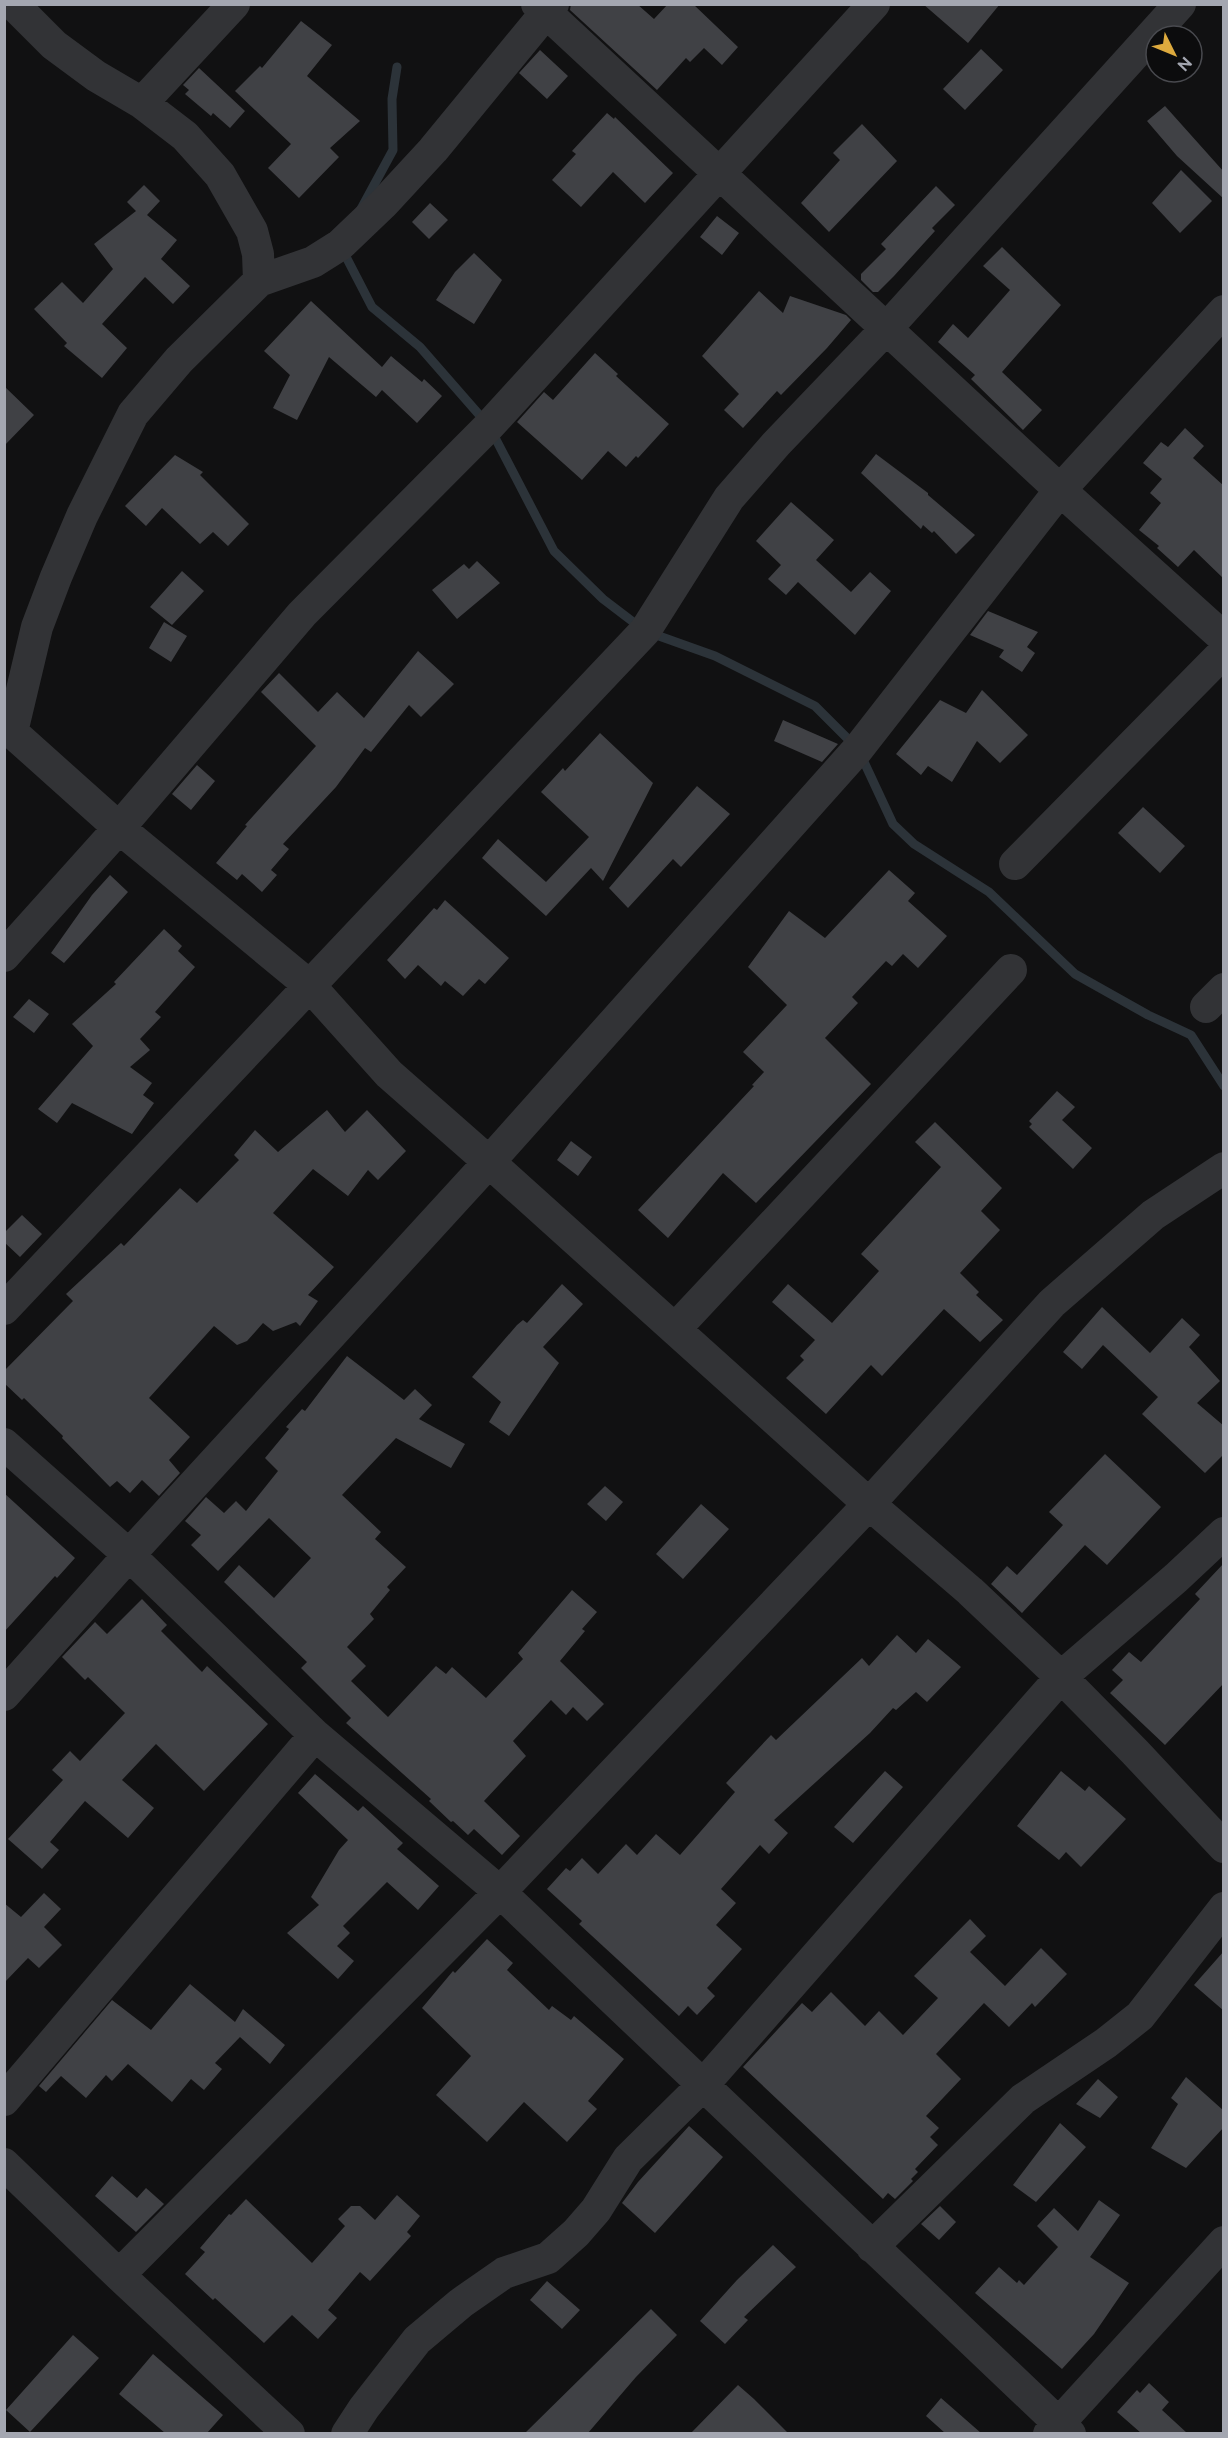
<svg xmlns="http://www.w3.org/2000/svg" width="1228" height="2438" font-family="Raleway,sans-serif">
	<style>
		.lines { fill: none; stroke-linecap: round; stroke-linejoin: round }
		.stream { stroke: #2c3339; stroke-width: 9 }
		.building { fill: #404145 }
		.minor { stroke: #323336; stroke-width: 32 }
	</style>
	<rect width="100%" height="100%" fill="#111112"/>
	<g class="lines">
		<path class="stream" d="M 361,209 L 393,150 L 392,99 L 397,67
			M 342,249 L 372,307 L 420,347 L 489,426 L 554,551 L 603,599 L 645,631 L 715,656 L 815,706 L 858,749 L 893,824 L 914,844 L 989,892 L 1075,974 L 1148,1015 L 1191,1035 L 1224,1086"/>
	</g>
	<path class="building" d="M 571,4 L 637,4 L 654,19 L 668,4 L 693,4 L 738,47 L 722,65 L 704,48 L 690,62 L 686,58 L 657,90 L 570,10 Z
		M 923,4 L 1000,4 L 968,43 Z
		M 301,21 L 332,45 L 307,76 L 360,121 L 330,148 L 339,157 L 299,198 L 268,168 L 291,144 L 235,91 L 260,66 L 262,68 Z
		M 981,49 L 1003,70 L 965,110 L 943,89 Z
		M 540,50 L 568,76 L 547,99 L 519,73 Z
		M 199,68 L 245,111 L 230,128 L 213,113 L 211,116 L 185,94 L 189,90 L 183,85 Z
		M 1165,106 L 1224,172 L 1224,199 L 1177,156 L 1147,121 Z
		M 607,113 L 614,119 L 615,117 L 673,173 L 645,203 L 613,172 L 581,207 L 552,180 L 576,154 L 572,151 Z
		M 862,124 L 897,161 L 829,232 L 801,203 L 840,160 L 833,153 Z
		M 1181,170 L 1212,201 L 1180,233 L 1152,203 Z
		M 144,185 L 160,201 L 147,215 L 177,240 L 161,259 L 190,286 L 173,304 L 145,277 L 102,324 L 127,348 L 102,378 L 64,346 L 67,343 L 34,309 L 62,282 L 83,303 L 113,269 L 94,244 L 136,211 L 127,202 Z
		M 936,186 L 955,205 L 932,228 L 935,231 L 894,276 L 878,292 L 873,292 L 861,280 L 861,274 L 886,249 L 881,244 Z
		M 430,203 L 448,220 L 429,239 L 412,222 Z
		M 717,216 L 739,233 L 722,255 L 700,237 Z
		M 1002,247 L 1061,305 L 1002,372 L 1042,410 L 1023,430 L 971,379 L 975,375 L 938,342 L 953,324 L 968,338 L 1010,290 L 983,266 Z
		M 474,253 L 502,280 L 474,324 L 436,300 L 455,272 Z
		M 759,291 L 783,313 L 790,296 L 846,315 L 851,320 L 827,348 L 781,395 L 777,391 L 743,428 L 724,410 L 739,394 L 702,356 Z
		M 311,301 L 382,367 L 391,356 L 422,382 L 424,379 L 442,396 L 417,423 L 382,390 L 376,397 L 329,357 L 297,420 L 273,408 L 290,375 L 264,351 Z
		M 595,353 L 618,374 L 616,376 L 669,424 L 638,458 L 636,456 L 626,467 L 608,451 L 582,480 L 517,422 L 544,392 L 553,400 Z
		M 4,386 L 34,415 L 4,446 Z
		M 1185,428 L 1204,446 L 1193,458 L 1224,486 L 1224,579 L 1194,550 L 1178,567 L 1157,548 L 1159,546 L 1139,530 L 1161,503 L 1150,493 L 1162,479 L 1143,463 L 1161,442 L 1168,447 Z
		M 876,454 L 928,493 L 928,495 L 975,535 L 956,554 L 934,531 L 932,533 L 923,525 L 921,529 L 861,473 Z
		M 175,455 L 203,472 L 200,475 L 249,524 L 228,546 L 213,532 L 200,544 L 162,508 L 146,526 L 125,506 Z
		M 791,502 L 834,540 L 816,560 L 851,592 L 870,572 L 891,591 L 855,635 L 798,582 L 786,595 L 768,579 L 781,565 L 756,541 Z
		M 477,561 L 500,583 L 457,619 L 432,590 L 464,564 L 469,569 Z
		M 182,571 L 204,591 L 172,625 L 150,607 Z
		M 988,611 L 1038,632 L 1027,647 L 1035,653 L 1022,672 L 999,657 L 1004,650 L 970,635 Z
		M 164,622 L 187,636 L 171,662 L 149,648 Z
		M 418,651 L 454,684 L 421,717 L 409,705 L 371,752 L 365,748 L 336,787 L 283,844 L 289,849 L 271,870 L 277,875 L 262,892 L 242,874 L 237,880 L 216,863 L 247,826 L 245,825 L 316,746 L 261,692 L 279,673 L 318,712 L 337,692 L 364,718 Z
		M 982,690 L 1028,735 L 1000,763 L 977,741 L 952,782 L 928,766 L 921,775 L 896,754 L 940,700 L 966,713 Z
		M 783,720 L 838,744 L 822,762 L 774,741 Z
		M 600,733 L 653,783 L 603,881 L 591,868 L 546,916 L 482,858 L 498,839 L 546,882 L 589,837 L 541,792 L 563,768 L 565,771 Z
		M 197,765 L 215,781 L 191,810 L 172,794 Z
		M 697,786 L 730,814 L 681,867 L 673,859 L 628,908 L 609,888 Z
		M 1143,807 L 1185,846 L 1160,873 L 1118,833 Z
		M 889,870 L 915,893 L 908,901 L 947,936 L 918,968 L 903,954 L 892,966 L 886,961 L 852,997 L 858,1003 L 825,1038 L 871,1084 L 756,1203 L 723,1173 L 668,1238 L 638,1210 L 754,1086 L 752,1085 L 764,1072 L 743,1052 L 787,1005 L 748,967 L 789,911 L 825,938 Z
		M 110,875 L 128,892 L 64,963 L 51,953 L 92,895 Z
		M 445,900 L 509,958 L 485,984 L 479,979 L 463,996 L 445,981 L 441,986 L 418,965 L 405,979 L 387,960 L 434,908 L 437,910 Z
		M 164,929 L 182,946 L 178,951 L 195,967 L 155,1012 L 161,1017 L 140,1039 L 150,1050 L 130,1067 L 152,1083 L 143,1095 L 154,1103 L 132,1134 L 72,1103 L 57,1123 L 38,1109 L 93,1046 L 72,1024 L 116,984 L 114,982 Z
		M 29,999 L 49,1014 L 34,1033 L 13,1017 Z
		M 1057,1091 L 1075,1107 L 1062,1120 L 1092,1148 L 1073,1169 L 1029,1127 L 1032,1124 L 1029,1121 Z
		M 327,1110 L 345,1132 L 367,1110 L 406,1151 L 378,1180 L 368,1170 L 348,1196 L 313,1169 L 273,1213 L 334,1267 L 308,1295 L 318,1301 L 300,1326 L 296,1322 L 273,1331 L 263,1323 L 247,1341 L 237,1345 L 214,1326 L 149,1398 L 190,1437 L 169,1460 L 180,1473 L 159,1496 L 142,1480 L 130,1493 L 117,1481 L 110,1487 L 62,1438 L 63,1436 L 24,1398 L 22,1400 L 4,1383 L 4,1371 L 73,1301 L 66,1294 L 121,1243 L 124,1246 L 180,1188 L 197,1203 L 239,1160 L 234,1155 L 255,1130 L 278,1152 Z
		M 935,1122 L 1002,1188 L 981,1211 L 1000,1230 L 960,1273 L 979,1292 L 976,1295 L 1003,1320 L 980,1342 L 944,1309 L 882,1376 L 871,1365 L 826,1414 L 786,1378 L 804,1360 L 800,1356 L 815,1340 L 772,1302 L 788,1284 L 832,1323 L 879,1271 L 861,1254 L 941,1167 L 915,1142 Z
		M 571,1141 L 592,1157 L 578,1176 L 557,1160 Z
		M 22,1215 L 42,1234 L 20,1257 L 4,1242 L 4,1233 Z
		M 562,1284 L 583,1304 L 543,1347 L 559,1363 L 509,1436 L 489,1422 L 501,1402 L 472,1377 L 517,1325 L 523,1320 L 527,1323 Z
		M 1102,1307 L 1150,1353 L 1182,1318 L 1200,1335 L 1189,1347 L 1220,1381 L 1197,1403 L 1224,1426 L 1224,1454 L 1205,1473 L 1142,1414 L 1158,1397 L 1103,1345 L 1082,1369 L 1063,1352 Z
		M 347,1356 L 404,1400 L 415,1389 L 432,1405 L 419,1419 L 465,1444 L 451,1468 L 396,1438 L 342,1495 L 381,1532 L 375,1539 L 406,1567 L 387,1587 L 390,1590 L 370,1614 L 374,1619 L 347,1647 L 366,1666 L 351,1681 L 388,1717 L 436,1666 L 446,1674 L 452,1667 L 486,1698 L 523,1659 L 518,1653 L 572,1590 L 597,1612 L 582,1629 L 585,1631 L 560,1661 L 604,1704 L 587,1721 L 573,1707 L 566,1715 L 551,1700 L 513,1741 L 526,1756 L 484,1801 L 520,1836 L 502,1855 L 474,1829 L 468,1835 L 453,1821 L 451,1822 L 429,1801 L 431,1799 L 346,1723 L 351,1718 L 301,1668 L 307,1662 L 224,1582 L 239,1565 L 274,1598 L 311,1558 L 269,1518 L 218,1571 L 191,1545 L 201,1535 L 185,1521 L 206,1497 L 224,1513 L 236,1501 L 246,1511 L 278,1471 L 265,1458 L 289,1429 L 286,1427 L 302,1409 L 305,1411 Z
		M 1105,1454 L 1161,1507 L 1107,1565 L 1085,1545 L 1022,1613 L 991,1584 L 1007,1566 L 1017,1575 L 1063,1525 L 1049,1512 Z
		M 605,1486 L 623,1502 L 606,1521 L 587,1504 Z
		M 4,1493 L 75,1558 L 57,1578 L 55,1576 L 4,1632 Z
		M 701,1504 L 729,1529 L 683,1579 L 656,1554 Z
		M 1224,1563 L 1224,1683 L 1165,1745 L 1110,1693 L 1123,1680 L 1112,1670 L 1129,1652 L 1141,1662 L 1200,1599 L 1195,1594 Z
		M 142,1599 L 167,1625 L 161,1631 L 202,1672 L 207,1666 L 268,1724 L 204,1791 L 156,1744 L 122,1780 L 154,1808 L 128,1838 L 85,1801 L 50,1842 L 59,1850 L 42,1869 L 8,1839 L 63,1780 L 52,1770 L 70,1751 L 80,1761 L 125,1713 L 88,1677 L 85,1680 L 62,1657 L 95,1622 L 107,1634 Z
		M 897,1635 L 916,1653 L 928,1639 L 961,1667 L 927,1702 L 916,1692 L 896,1710 L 893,1708 L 870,1733 L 774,1820 L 788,1833 L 769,1854 L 760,1845 L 721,1889 L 736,1903 L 716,1925 L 742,1949 L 707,1988 L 715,1996 L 697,2015 L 688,2006 L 679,2016 L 579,1924 L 582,1921 L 547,1889 L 566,1868 L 570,1871 L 582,1858 L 598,1874 L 626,1844 L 637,1855 L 656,1834 L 680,1855 L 735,1792 L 726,1783 L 771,1735 L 776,1740 L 862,1658 L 869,1666 Z
		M 885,1771 L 903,1787 L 853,1843 L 834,1827 Z
		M 1061,1771 L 1085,1791 L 1089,1786 L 1126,1819 L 1081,1867 L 1066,1852 L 1059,1860 L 1017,1826 Z
		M 315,1774 L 358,1811 L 363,1806 L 403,1843 L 397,1849 L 439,1886 L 418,1910 L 387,1882 L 343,1926 L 350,1933 L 337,1946 L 354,1961 L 338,1979 L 287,1933 L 319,1905 L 311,1897 L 339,1850 L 348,1840 L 298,1793 Z
		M 44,1893 L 61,1909 L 44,1927 L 62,1945 L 39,1968 L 28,1958 L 4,1983 L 4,1903 L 21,1917 Z
		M 970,1919 L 986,1936 L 970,1952 L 1005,1986 L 1041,1948 L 1067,1974 L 1035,2007 L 1032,2003 L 1009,2027 L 984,2003 L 936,2054 L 961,2079 L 926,2116 L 939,2128 L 930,2137 L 938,2145 L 915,2169 L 918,2172 L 911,2179 L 913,2181 L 895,2199 L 888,2193 L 883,2199 L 743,2067 L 802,2003 L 812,2012 L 831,1992 L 865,2026 L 879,2011 L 903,2035 L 938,1998 L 914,1976 Z
		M 487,1939 L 513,1963 L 507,1970 L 549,2010 L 552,2006 L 571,2020 L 574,2016 L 624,2059 L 588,2101 L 597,2109 L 567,2142 L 524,2102 L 487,2142 L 436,2095 L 471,2056 L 422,2008 L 453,1971 L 455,1973 Z
		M 1224,1951 L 1224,2011 L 1194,1985 Z
		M 190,1984 L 235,2022 L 243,2009 L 285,2045 L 270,2064 L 240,2037 L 215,2063 L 222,2069 L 204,2090 L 191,2079 L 172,2102 L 128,2064 L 112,2081 L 106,2075 L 86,2098 L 61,2076 L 46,2092 L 39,2086 L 112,2000 L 151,2030 Z
		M 1186,2077 L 1224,2111 L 1224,2127 L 1186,2168 L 1151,2148 L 1178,2104 L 1171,2098 Z
		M 1098,2079 L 1118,2097 L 1100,2118 L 1076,2104 Z
		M 1060,2123 L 1086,2147 L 1036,2202 L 1013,2185 Z
		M 689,2126 L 723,2157 L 655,2233 L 622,2203 L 638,2182 Z
		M 112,2176 L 137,2198 L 146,2188 L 164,2204 L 136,2232 L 95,2196 Z
		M 397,2195 L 420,2216 L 407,2232 L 411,2236 L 370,2281 L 360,2272 L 328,2310 L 337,2318 L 318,2339 L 292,2315 L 264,2343 L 215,2298 L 213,2300 L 185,2274 L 205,2252 L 200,2248 L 229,2214 L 231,2215 L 246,2199 L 312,2263 L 345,2226 L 338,2219 L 351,2206 L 360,2206 L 375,2220 Z
		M 1099,2200 L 1120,2215 L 1090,2257 L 1129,2283 L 1094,2334 L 1062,2369 L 975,2293 L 999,2267 L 1017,2283 L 1019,2280 L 1024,2285 L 1058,2247 L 1037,2226 L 1054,2208 L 1078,2231 Z
		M 940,2206 L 956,2222 L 939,2240 L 921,2224 Z
		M 773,2245 L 796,2267 L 744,2317 L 748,2320 L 725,2344 L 700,2321 L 737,2280 Z
		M 547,2281 L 580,2310 L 562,2329 L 530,2300 Z
		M 651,2309 L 677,2335 L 636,2377 L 588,2433 L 525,2433 Z
		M 73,2335 L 99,2358 L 30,2432 L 6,2410 Z
		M 153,2354 L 223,2415 L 207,2433 L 165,2433 L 119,2394 Z
		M 1149,2383 L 1169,2402 L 1162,2410 L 1187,2433 L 1141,2433 L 1117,2412 L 1137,2390 L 1140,2393 Z
		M 738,2385 L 754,2399 L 788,2433 L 691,2433 Z
		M 941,2398 L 981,2433 L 945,2433 L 926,2416 Z"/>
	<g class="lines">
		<path class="minor" d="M 537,4 L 1060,490 L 1224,638
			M 142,103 L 234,4
			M 259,281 L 313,262 L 340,245 L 384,203 L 433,150 L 553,4
			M 4,725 L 119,828 L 310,986 L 389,1074 L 489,1162 L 869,1504 L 970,1591 L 1061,1677 L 1135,1752 L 1224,1847
			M 12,732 L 37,627 L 56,577 L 82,516 L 133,414 L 179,360 L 259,281 L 258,254 L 252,231 L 220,175 L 185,136 L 142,103 L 96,76 L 54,45 L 13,4
			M 1015,864 L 1224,652
			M 4,956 L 119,828 L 302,614 L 489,426 L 874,4
			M 1206,1007 L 1224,989
			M 4,1309 L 645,631 L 729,498 L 776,444 L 887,328 L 1180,4
			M 675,1329 L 1011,970
			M 4,1444 L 129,1555 L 315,1735 L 500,1892 L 1070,2434
			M 4,1695 L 129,1555 L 489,1162 L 858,749 L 1060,490 L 1224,311
			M 4,2100 L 315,1735
			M 4,2164 L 119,2275 L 289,2434
			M 872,2247 L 1023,2099 L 1106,2043 L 1140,2016 L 1224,1908
			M 119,2275 L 500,1892 L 869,1504 L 1052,1303 L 1153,1215 L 1224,1168
			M 347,2434 L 364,2408 L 417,2340 L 461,2303 L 504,2273 L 548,2258 L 576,2233 L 596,2210 L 628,2159 L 703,2085 L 1061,1677 L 1176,1578 L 1224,1533
			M 1049,2434 L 1224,2242"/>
	</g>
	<rect width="1228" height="2438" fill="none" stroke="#a4a7b1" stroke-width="12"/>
	<g transform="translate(1174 54) rotate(133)"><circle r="28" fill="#0c0c0d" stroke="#494a4f" stroke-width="1.5"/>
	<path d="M0-4.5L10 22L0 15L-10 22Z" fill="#ddaa3e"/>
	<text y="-9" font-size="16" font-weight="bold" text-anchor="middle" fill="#a4a7b1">N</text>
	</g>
</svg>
